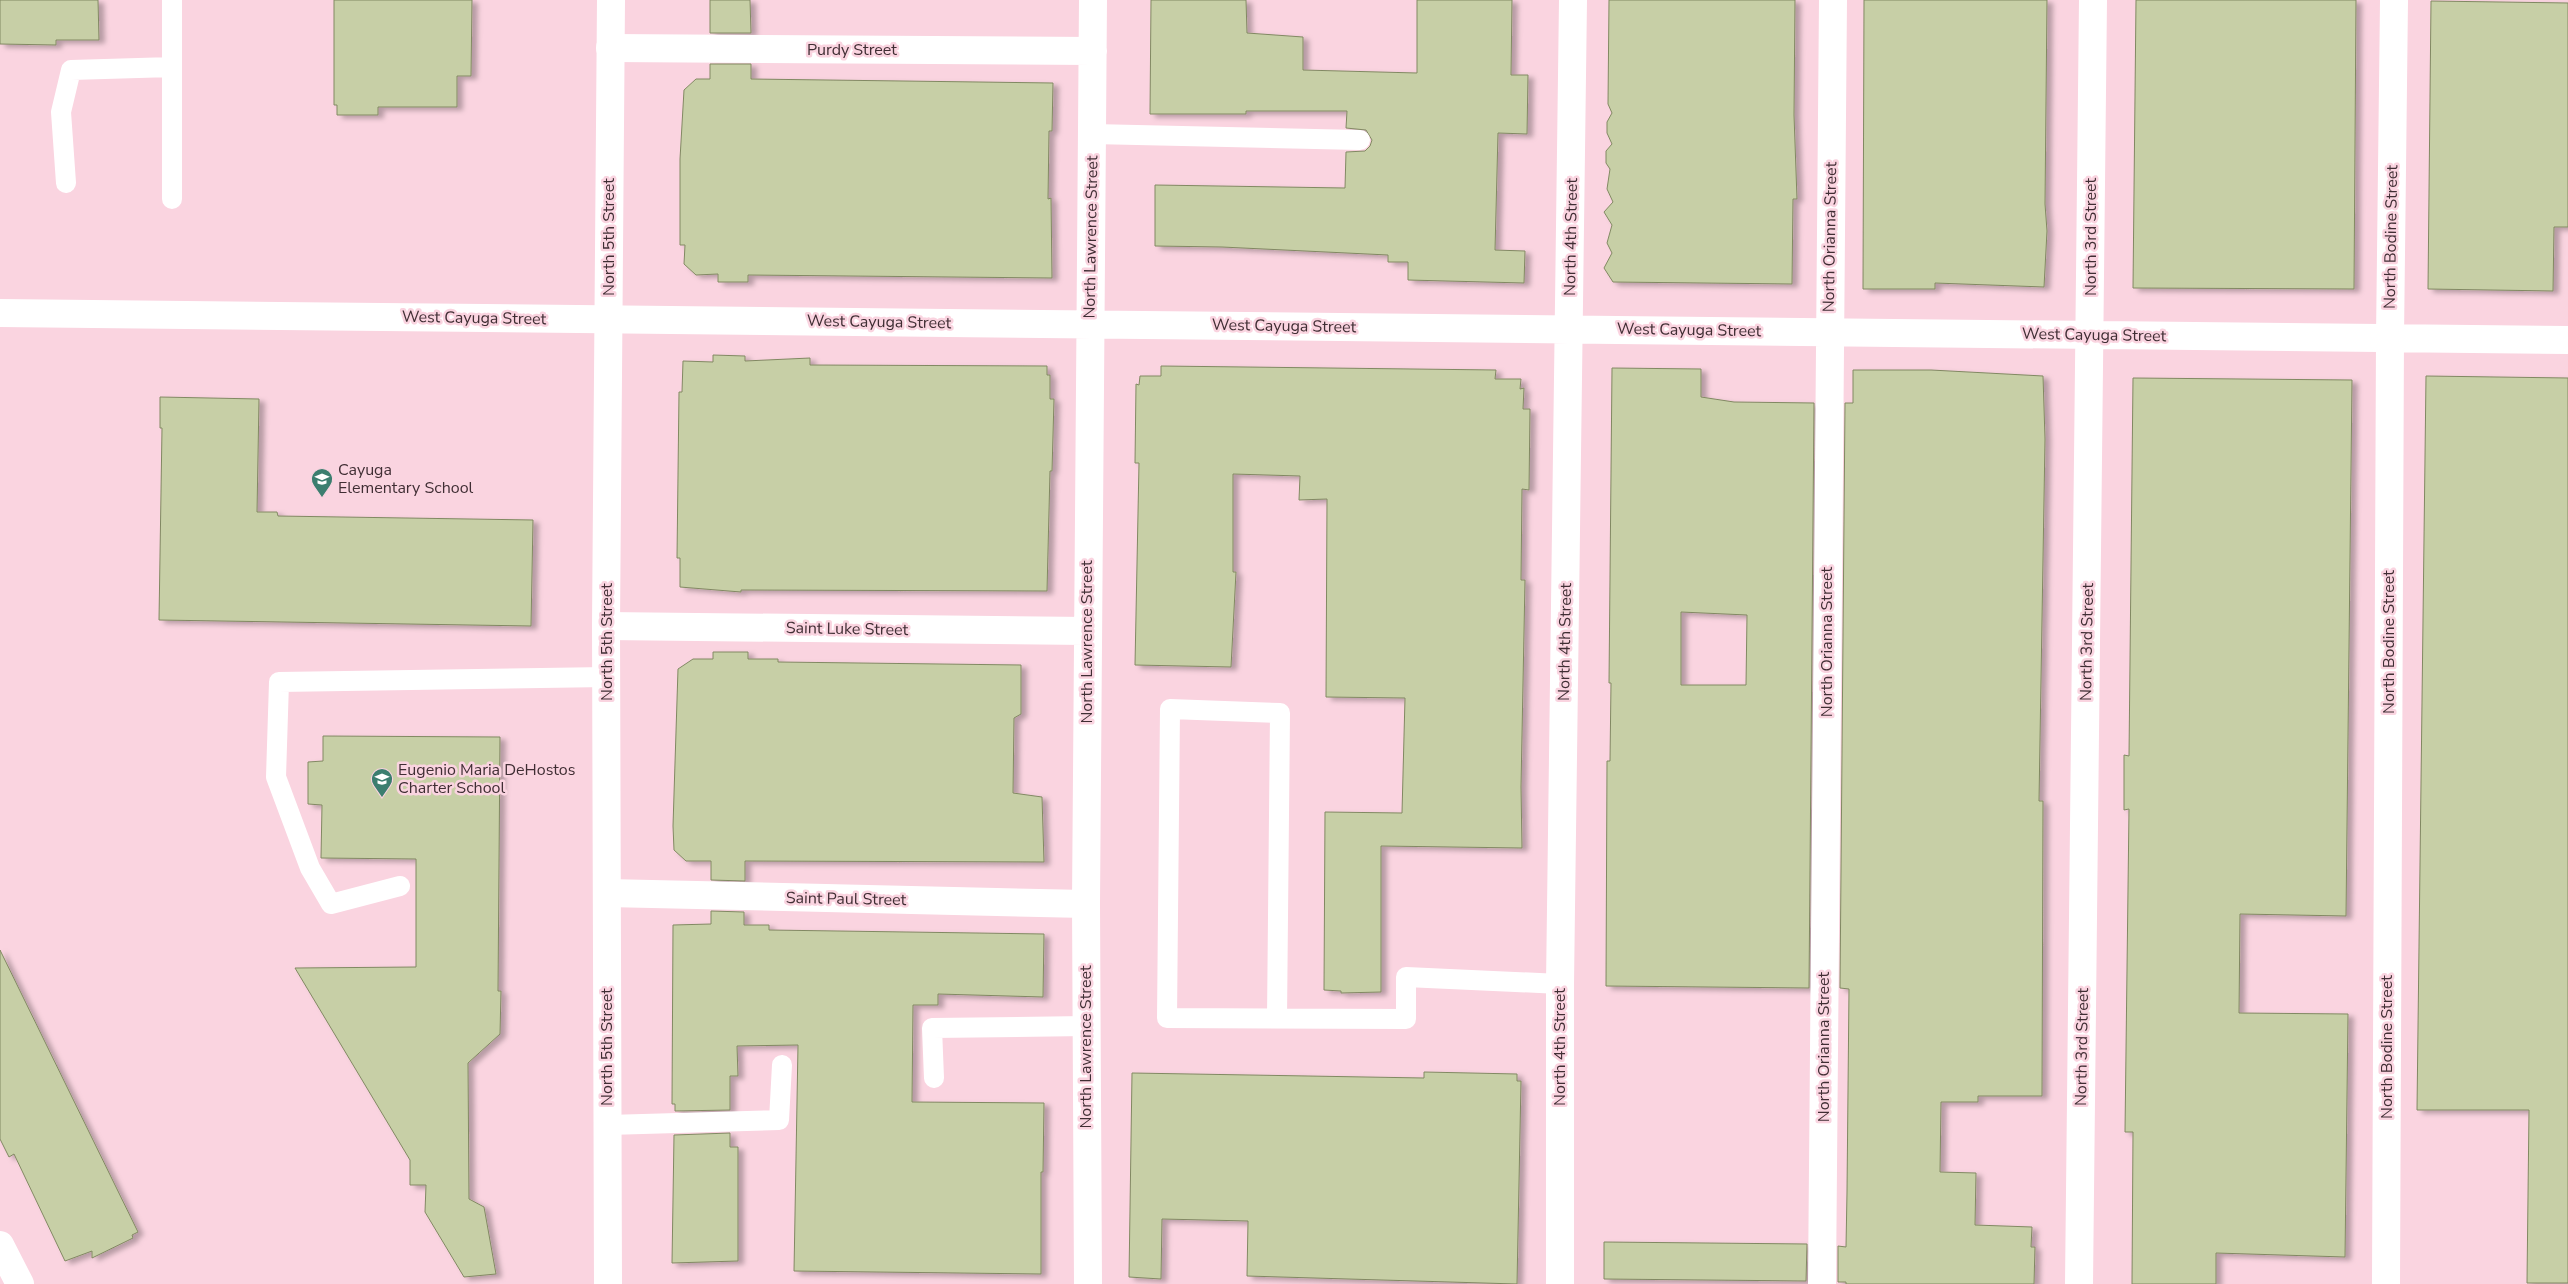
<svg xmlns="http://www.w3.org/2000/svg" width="2568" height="1284" font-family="'Nunito Sans',sans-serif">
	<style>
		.building { fill: #c7cfa6; stroke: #828963; fill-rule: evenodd; filter: url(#shadow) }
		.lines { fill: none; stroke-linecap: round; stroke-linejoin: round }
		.lane { stroke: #fff; stroke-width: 20 }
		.street { stroke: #fff; stroke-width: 28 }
		.secondary { stroke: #fff; stroke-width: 28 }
		.labels { text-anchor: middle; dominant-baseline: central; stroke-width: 5; stroke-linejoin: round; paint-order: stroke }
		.street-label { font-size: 16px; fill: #402e34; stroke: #fad4e0 }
		.poi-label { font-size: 16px; fill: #402e34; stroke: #fad4e0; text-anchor: start }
	</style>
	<defs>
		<filter id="shadow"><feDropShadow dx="5.5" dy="3" stdDeviation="2.5" flood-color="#0004"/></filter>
	</defs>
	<rect width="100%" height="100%" fill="#fad4e0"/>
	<path class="building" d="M 0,0 L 98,0 L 99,40 L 56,40 L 56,45 L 0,44 Z
		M 334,0 L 472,0 L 471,76 L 457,76 L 457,107 L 378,107 L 378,115 L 337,115 L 337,105 L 334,105 Z
		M 710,0 L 750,0 L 751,33 L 710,33 Z
		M 1151,0 L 1246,0 L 1247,33 L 1303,37 L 1303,70 L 1417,73 L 1417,0 L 1512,0 L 1511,75 L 1528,75 L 1527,134 L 1498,133 L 1495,250 L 1525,251 L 1524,283 L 1408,280 L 1408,262 L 1388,262 L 1388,255 L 1222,247 L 1155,246 L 1155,185 L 1345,188 L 1346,152 L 1365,151 L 1370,146 L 1372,140 L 1366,130 L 1346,128 L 1347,111 L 1246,111 L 1246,114 L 1150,114 Z
		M 1609,0 L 1795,0 L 1794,115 L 1797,199 L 1793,199 L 1792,284 L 1613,282 L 1604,268 L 1612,253 L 1607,243 L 1612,225 L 1604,212 L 1613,202 L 1607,189 L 1610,169 L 1606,163 L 1606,151 L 1612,144 L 1607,133 L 1607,122 L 1612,113 L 1608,104 Z
		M 1864,0 L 2047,0 L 2045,204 L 2047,231 L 2044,287 L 1935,283 L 1935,289 L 1863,289 Z
		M 2136,0 L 2356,0 L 2354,289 L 2133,288 Z
		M 2431,1 L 2568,3 L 2568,227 L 2554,227 L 2553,291 L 2428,289 Z
		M 710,64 L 751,64 L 751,79 L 1053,83 L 1052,131 L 1049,131 L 1048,199 L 1051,198 L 1052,278 L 748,275 L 748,282 L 718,282 L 718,274 L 696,275 L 684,264 L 685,245 L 680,245 L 680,159 L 684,90 L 696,79 L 710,79 Z
		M 713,355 L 745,356 L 745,361 L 810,358 L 810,365 L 1047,366 L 1047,375 L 1050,375 L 1050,399 L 1054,399 L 1052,471 L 1050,471 L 1047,591 L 741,590 L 741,592 L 680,587 L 680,558 L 677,558 L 679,392 L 682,392 L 683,361 L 713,362 Z
		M 1161,366 L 1496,370 L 1495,379 L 1521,379 L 1520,389 L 1524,388 L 1523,409 L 1530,409 L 1529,490 L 1522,489 L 1521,580 L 1525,580 L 1521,787 L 1522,848 L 1381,846 L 1381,992 L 1341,993 L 1341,991 L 1324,990 L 1325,812 L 1402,813 L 1405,698 L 1326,697 L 1327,499 L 1299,500 L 1300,476 L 1233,474 L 1233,572 L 1236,572 L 1231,667 L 1135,665 L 1139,463 L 1135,463 L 1136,384 L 1139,385 L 1140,376 L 1161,376 Z
		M 1612,368 L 1701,369 L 1701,397 L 1734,402 L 1814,403 L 1809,988 L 1606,986 L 1607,761 L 1610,761 L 1611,683 L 1609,683 ZM 1681,612 L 1747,615 L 1746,685 L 1681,685 Z
		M 1853,370 L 1931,370 L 2043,376 L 2045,439 L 2039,801 L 2043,801 L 2042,1096 L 1978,1096 L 1978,1102 L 1941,1102 L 1940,1172 L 1976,1173 L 1975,1225 L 2032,1227 L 2031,1247 L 2035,1247 L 2034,1284 L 1846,1284 L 1846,1282 L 1838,1282 L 1838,1246 L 1846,1247 L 1847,1192 L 1849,989 L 1840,988 L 1845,403 L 1853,403 Z
		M 2426,376 L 2568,378 L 2568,1283 L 2527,1283 L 2529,1110 L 2417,1110 Z
		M 2133,378 L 2352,380 L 2346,916 L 2240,914 L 2239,1013 L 2348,1014 L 2345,1257 L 2216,1253 L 2216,1284 L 2132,1284 L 2133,1132 L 2125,1132 L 2129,809 L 2124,810 L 2124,755 L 2129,756 Z
		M 160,397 L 259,399 L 257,512 L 277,512 L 278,516 L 533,520 L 531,626 L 159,620 L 162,428 L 160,428 Z
		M 713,652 L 748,652 L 748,659 L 778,659 L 778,662 L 1021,665 L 1021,714 L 1014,718 L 1013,793 L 1042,797 L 1044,862 L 745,861 L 745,881 L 711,880 L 711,861 L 686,861 L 674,850 L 673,826 L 678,669 L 693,659 L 713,659 Z
		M 323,736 L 500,737 L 498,991 L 501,991 L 500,1034 L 468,1063 L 469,1199 L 484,1207 L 496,1274 L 464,1277 L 425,1212 L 426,1185 L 410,1185 L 410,1160 L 295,968 L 416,967 L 416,859 L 321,858 L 322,805 L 308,804 L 308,762 L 323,761 Z
		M 711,911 L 744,912 L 744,925 L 769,925 L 769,930 L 1044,934 L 1043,997 L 938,994 L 938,1005 L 913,1005 L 912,1102 L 1044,1103 L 1043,1172 L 1041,1172 L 1041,1274 L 794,1271 L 798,1045 L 737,1046 L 738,1076 L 730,1076 L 730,1110 L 675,1111 L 675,1104 L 672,1104 L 673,925 L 711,924 Z
		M 0,950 L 138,1232 L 132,1235 L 133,1238 L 92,1258 L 92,1251 L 65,1261 L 14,1154 L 9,1157 L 0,1139 Z
		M 1424,1072 L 1517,1074 L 1517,1081 L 1521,1081 L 1517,1284 L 1247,1276 L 1248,1221 L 1162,1219 L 1161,1279 L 1129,1277 L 1132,1073 L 1424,1078 Z
		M 730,1133 L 730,1147 L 738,1147 L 738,1261 L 672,1263 L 674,1135 Z
		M 1604,1242 L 1807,1244 L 1806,1281 L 1604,1279 Z"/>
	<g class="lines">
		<path class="lane" d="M 1092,134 L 1360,140
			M 66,183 L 61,112 L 71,70 L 172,67
			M 172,199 L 172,0
			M 400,886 L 331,904 L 310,868 L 276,777 L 279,682 L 607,677
			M 1277,1018 L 1280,713 L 1170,709 L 1167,1018 L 1406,1019 L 1406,977 L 1560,984
			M 934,1078 L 932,1028 L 1086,1026
			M 608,1125 L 779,1120 L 782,1065"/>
		<path class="street" d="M 610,48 L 1093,51
			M 0,313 L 2568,340
			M 606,626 L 1087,631
			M 607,893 L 1086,904
			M 0,1245 L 20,1284
			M 1088,1284 L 1086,904 L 1093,0
			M 1560,1284 L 1560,984 L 1573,0
			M 1822,1284 L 1833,0
			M 2079,1284 L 2093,0
			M 2386,1284 L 2390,338 L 2394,0"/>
		<path class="secondary" d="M 608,1284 L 606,626 L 611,0"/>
	</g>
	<defs>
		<g id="school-pin" transform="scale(1.125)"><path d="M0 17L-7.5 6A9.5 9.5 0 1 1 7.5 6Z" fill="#3c7e6f" stroke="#fad4e0"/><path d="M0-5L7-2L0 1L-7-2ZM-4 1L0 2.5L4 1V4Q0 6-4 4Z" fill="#fff"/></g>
	</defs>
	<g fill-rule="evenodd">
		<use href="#school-pin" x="322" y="479"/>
		<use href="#school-pin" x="382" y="779"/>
	</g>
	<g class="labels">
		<g class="street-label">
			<text x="852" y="50">Purdy Street</text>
			<text transform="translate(609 237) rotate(-90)">North 5th Street</text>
			<text transform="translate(1091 237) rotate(-89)">North Lawrence Street</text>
			<text transform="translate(1571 237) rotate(-89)">North 4th Street</text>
			<text transform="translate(1830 237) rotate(-89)">North Orianna Street</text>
			<text transform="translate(2091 237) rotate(-90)">North 3rd Street</text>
			<text transform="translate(2391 237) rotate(-89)">North Bodine Street</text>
			<text transform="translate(474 318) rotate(1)">West Cayuga Street</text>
			<text transform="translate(879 322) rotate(1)">West Cayuga Street</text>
			<text transform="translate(1284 326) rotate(1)">West Cayuga Street</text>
			<text transform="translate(1689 330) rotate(1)">West Cayuga Street</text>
			<text transform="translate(2094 335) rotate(1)">West Cayuga Street</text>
			<text transform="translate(847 629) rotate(1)">Saint Luke Street</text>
			<text transform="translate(607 642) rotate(-90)">North 5th Street</text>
			<text transform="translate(1087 642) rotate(-90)">North Lawrence Street</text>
			<text transform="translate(1565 642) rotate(-89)">North 4th Street</text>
			<text transform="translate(1827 642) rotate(-90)">North Orianna Street</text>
			<text transform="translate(2087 642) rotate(-89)">North 3rd Street</text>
			<text transform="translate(2389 642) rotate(-90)">North Bodine Street</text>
			<text transform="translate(846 899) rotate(1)">Saint Paul Street</text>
			<text transform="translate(607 1047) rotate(-90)">North 5th Street</text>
			<text transform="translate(1086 1047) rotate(-90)">North Lawrence Street</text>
			<text transform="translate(1560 1047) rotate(-90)">North 4th Street</text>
			<text transform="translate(1824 1047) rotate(-90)">North Orianna Street</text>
			<text transform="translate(2082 1047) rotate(-89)">North 3rd Street</text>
			<text transform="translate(2387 1047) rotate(-90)">North Bodine Street</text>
		</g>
		<g class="poi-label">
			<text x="338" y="470">Cayuga<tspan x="338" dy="18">Elementary School</tspan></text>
			<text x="398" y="770">Eugenio Maria DeHostos<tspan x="398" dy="18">Charter School</tspan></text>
		</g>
	</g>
</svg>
